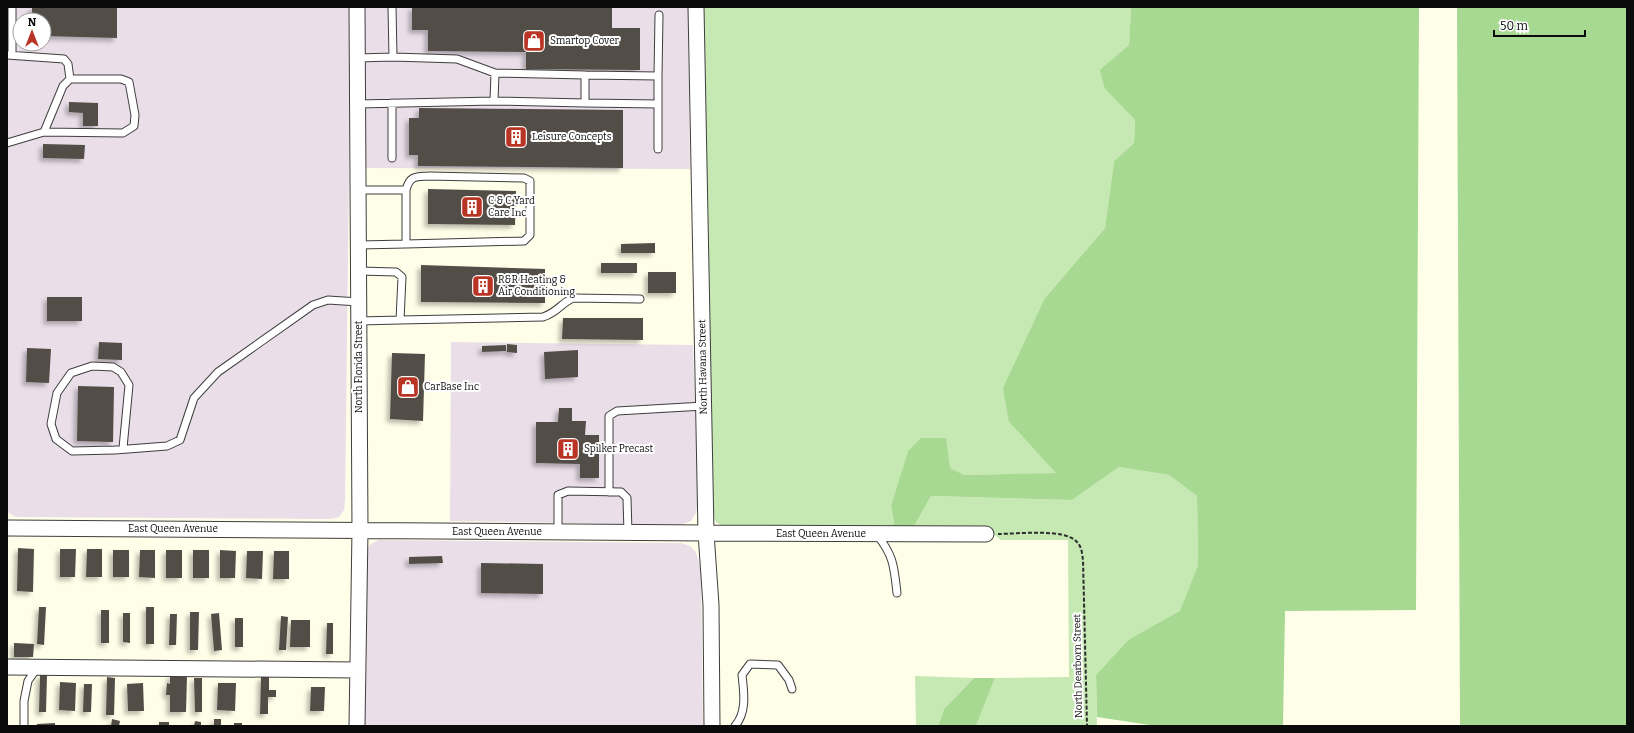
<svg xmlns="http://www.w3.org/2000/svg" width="1634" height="733" font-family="Bitter,serif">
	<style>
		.industrial { fill: #eadee9; fill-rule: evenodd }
		.green { fill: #c6e8b3 }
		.forest { fill: #a7d993 }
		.building { fill: #534e47; filter: url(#shadow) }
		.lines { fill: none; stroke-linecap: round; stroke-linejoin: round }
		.service-casing { stroke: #3e3e3e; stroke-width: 9 }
		.minor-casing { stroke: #3e3e3e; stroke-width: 17 }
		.path { stroke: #2d2d2d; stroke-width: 2; stroke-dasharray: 4 2; stroke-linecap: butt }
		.service { stroke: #fff; stroke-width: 7 }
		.minor { stroke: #fff; stroke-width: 15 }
		.labels { text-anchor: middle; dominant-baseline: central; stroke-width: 4; stroke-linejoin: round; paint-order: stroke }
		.poi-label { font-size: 10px; fill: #0b0b0b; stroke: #fff; text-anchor: start }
		.street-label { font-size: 10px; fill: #0b0b0b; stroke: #fff }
	</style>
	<defs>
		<filter id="shadow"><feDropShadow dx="-3.5" dy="3.5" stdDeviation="2" flood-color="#0004"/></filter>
	</defs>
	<rect width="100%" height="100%" fill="#fffee8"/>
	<path class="industrial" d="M 7,7 L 351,7 L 345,501 L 344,510 L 339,517 L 331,519 L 16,517 L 7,512 ZM 20,20 L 44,20 L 44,44 L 20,44 Z
		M 365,7 L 688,7 L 690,169 L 364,168 Z
		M 451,342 L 693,345 L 698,502 L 696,513 L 691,521 L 683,524 L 675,525 L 450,521 Z
		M 379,540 L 681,543 L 690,546 L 696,552 L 701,569 L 703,726 L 363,726 L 366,550 L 371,544 Z"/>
	<path class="green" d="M 700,7 L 1131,7 L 1129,45 L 1105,89 L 1135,120 L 1134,143 L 1114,161 L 1105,228 L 1045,298 L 1009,422 L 1057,473 L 964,475 L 908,451 L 891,505 L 895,529 L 722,526 L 716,522 L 710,510 Z
		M 1119,467 L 1169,475 L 1197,496 L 1198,565 L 1180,612 L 1128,640 L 1096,675 L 1097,726 L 976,726 L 995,678 L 1069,677 L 1068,540 L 1001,540 L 988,530 L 912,530 L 931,496 L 1072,500 Z
		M 915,676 L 974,678 L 944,709 L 938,726 L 916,726 Z"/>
	<path class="forest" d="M 1131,7 L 1419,7 L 1416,610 L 1285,611 L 1283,726 L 1156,726 L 1097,717 L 1096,675 L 1128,640 L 1180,611 L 1198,565 L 1197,496 L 1169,475 L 1119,467 L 1072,500 L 931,496 L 912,530 L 895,529 L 891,505 L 908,451 L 921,438 L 946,438 L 950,468 L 964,475 L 1056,473 L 1009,422 L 1003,388 L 1045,298 L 1105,228 L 1114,161 L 1134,143 L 1135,120 L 1105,89 L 1100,70 L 1129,45 Z
		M 1457,7 L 1627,7 L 1627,726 L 1460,726 Z
		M 974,678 L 995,678 L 976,726 L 938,726 L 944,709 Z"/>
	<path class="building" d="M 32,7 L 117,7 L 117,38 L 44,36 L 44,20 L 32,20 Z
		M 412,7 L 612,7 L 612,28 L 640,28 L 640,70 L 526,69 L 526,52 L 428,51 L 428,30 L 412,30 Z
		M 69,102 L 98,103 L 98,126 L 83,126 L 83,113 L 69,112 Z
		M 419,108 L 623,110 L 623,168 L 418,166 L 418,155 L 409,155 L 409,118 L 419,118 Z
		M 43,144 L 85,145 L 84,159 L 43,158 Z
		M 428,189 L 516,191 L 515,225 L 428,224 Z
		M 655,243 L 655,253 L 621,253 L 621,244 Z
		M 601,263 L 637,263 L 637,273 L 601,273 Z
		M 421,265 L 545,269 L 545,303 L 421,302 Z
		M 648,272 L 676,272 L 676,293 L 648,293 Z
		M 47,297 L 82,297 L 82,321 L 47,321 Z
		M 563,318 L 643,318 L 643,340 L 562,339 Z
		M 99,342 L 122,343 L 122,360 L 98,359 Z
		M 507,344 L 517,345 L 517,353 L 507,352 Z
		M 506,345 L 506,351 L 482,352 L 482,346 Z
		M 27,348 L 51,349 L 49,383 L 26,382 Z
		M 578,350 L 578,377 L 545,379 L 544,352 Z
		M 392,353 L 425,354 L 423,421 L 390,419 Z
		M 78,386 L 114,387 L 113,442 L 77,441 Z
		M 559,408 L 572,408 L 572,421 L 586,421 L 585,435 L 599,435 L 599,478 L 580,478 L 580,464 L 536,463 L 536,422 L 558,422 Z
		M 18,548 L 34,549 L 33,592 L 17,591 Z
		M 60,549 L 76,549 L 75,577 L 60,577 Z
		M 87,549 L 102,549 L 102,577 L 86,577 Z
		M 113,550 L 129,550 L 129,577 L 113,577 Z
		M 140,550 L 155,550 L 155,578 L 139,577 Z
		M 166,550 L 182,550 L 182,578 L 166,578 Z
		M 193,550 L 209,550 L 209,578 L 193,578 Z
		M 220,550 L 236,551 L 235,578 L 220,578 Z
		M 247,551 L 263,551 L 262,579 L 246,578 Z
		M 274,551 L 289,551 L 289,579 L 273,579 Z
		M 442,556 L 443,563 L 409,564 L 409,557 Z
		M 481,563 L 543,564 L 543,594 L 481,593 Z
		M 39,607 L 46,607 L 44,645 L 37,644 Z
		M 146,607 L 154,607 L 154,644 L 146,644 Z
		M 101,610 L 109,610 L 109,643 L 101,643 Z
		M 190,612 L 199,612 L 198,650 L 190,650 Z
		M 123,613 L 130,613 L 130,643 L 123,642 Z
		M 219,613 L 222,650 L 214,651 L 211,614 Z
		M 170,614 L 177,614 L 176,645 L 169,645 Z
		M 281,616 L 288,617 L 286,650 L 279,650 Z
		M 235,618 L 243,618 L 243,647 L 235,647 Z
		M 291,620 L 310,620 L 310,647 L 290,647 Z
		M 327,623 L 333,623 L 333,654 L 326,654 Z
		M 14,643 L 34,644 L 33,657 L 14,657 Z
		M 40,675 L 47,675 L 46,712 L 39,712 Z
		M 170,675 L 187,675 L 186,712 L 170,712 L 170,695 L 166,695 L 167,683 L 170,684 Z
		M 107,677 L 115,678 L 114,715 L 106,715 Z
		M 261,677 L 269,677 L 269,690 L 276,690 L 276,697 L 268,697 L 268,714 L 260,714 Z
		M 194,678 L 202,678 L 202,712 L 195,712 Z
		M 60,682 L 76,683 L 75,711 L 59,710 Z
		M 143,683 L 144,711 L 128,711 L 127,684 Z
		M 218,683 L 236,683 L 235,711 L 217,710 Z
		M 84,684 L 92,684 L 91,712 L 83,712 Z
		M 311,687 L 325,687 L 324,711 L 310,711 Z
		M 112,719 L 120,721 L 119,726 L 111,726 Z
		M 214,719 L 221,719 L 221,726 L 214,726 Z
		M 195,721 L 201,722 L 201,726 L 194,726 Z
		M 159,722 L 169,722 L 169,726 L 159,726 Z
		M 55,723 L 55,726 L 37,726 L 37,724 Z
		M 234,723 L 242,723 L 242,726 L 234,726 Z"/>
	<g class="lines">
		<g class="service-casing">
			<path id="service" d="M 12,7 L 12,55
				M 7,55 L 64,59 L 68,64 L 70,79
				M 393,57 L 457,59 L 495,73 L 494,101 L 585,103 L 585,75 L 658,76 L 659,15
				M 357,58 L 393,57 L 392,7
				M 495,73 L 585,75
				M 392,103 L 392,158
				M 585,103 L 658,104
				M 358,104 L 494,101
				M 7,143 L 44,132 L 123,133 L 134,126 L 135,115 L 129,82 L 121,79 L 70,79 L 63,86 L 44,132
				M 658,149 L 658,76
				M 358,190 L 406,190 L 406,244 L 359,245
				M 406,190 C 410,175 416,177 429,176 L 524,178 L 530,181 L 530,235 L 524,241 L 406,244
				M 359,271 L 396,272 L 402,277 L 400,320 L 359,321
				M 400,320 L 543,317 C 558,312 560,304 573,298 L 640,299
				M 123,448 L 129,385 L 121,372 L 113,367 L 92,366 L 71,373 L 57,393 L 51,424 L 56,439 L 72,451 L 115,450 L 167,446 L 180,440 L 194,398 L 218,372 L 313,305 L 328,300 L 359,302
				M 609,492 L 609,416 L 617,411 L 704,406
				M 558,532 L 558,495 L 568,491 L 621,492 L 627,498 L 628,533
				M 877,535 C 894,556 894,567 897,593
				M 24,726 L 24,701 L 28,681 L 37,668
				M 735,726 C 747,712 744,693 742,675 L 750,664 L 778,665 L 789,680 L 792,689"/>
		</g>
		<g class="minor-casing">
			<path id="minor" d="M 696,7 L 706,533 L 711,605 L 712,726
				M 7,528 L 706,533 L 986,534
				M 7,667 L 358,670
				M 357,726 L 360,530 L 357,7"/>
		</g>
		<path class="path" d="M 998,534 C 1016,534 1065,528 1077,542 C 1082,547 1082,554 1083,560 L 1087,726"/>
		<use href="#service" class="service"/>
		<use href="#minor" class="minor"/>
	</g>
	<defs>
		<g id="shop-square" transform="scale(1.15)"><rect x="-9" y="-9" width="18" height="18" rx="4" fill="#b93424" stroke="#fff"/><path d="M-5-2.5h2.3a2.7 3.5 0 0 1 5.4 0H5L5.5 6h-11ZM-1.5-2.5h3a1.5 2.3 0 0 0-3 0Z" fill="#fff"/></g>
		<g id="building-square" transform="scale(1.15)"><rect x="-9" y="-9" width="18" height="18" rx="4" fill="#b93424" stroke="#fff"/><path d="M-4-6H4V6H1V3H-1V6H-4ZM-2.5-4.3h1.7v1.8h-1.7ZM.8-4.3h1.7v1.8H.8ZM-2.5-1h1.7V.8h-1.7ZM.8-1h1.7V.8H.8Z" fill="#fff"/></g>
	</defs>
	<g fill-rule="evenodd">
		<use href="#shop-square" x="534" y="41"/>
		<use href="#building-square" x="516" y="137"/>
		<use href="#building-square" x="472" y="207"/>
		<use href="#building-square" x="483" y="286"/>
		<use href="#shop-square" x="408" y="387"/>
		<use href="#building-square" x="568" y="449"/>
	</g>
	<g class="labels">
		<g class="poi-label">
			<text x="550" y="41">Smartop Cover</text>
			<text x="532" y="137">Leisure Concepts</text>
			<text x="488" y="201">C &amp; C Yard<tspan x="488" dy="12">Care Inc</tspan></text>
			<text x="498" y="280">R&amp;R Heating &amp;<tspan x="498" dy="12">Air Conditioning</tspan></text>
			<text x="424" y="387">CarBase Inc</text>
			<text x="584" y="449">Spilker Precast</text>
		</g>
		<g class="street-label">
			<text transform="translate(359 367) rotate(-90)">North Florida Street</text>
			<text transform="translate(703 367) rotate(-91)">North Havana Street</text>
			<text x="173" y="529">East Queen Avenue</text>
			<text x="497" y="532">East Queen Avenue</text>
			<text x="821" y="534">East Queen Avenue</text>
			<text transform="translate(1078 666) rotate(-91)">North Dearborn Street</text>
		</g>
	</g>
	<rect width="1634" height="733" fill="none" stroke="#0b0b0b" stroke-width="16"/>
	<g transform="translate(32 32)"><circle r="19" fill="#ffffff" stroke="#9d9d9d"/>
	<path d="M0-3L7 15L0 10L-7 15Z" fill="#b93424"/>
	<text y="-6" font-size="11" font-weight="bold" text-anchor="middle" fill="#0b0b0b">N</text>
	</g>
	<path d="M1494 30v6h91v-6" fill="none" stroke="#0b0b0b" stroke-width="2"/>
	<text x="1500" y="30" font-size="12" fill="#0b0b0b" stroke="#ffffff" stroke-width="3" paint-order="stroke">50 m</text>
</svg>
